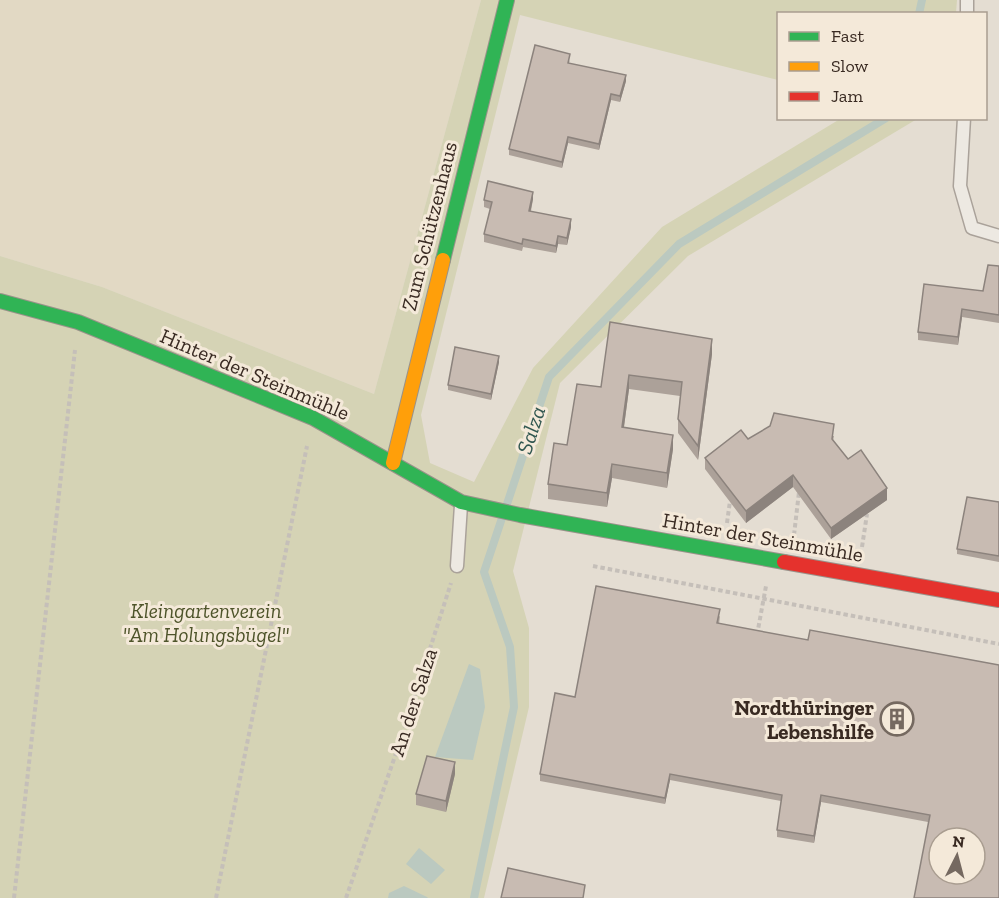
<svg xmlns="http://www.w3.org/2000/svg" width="999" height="898" font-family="'Zilla Slab',serif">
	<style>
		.farmland { fill: #e2d9c4 }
		.green { fill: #d5d3b5 }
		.water { fill: #bbc9c0 }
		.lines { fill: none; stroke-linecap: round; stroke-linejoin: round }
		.stream { stroke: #bbc9c0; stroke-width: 8 }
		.lane-casing { stroke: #aaa29a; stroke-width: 15 }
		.fast-casing { stroke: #99928a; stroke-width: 16 }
		.slow-casing { stroke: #99928a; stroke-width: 16 }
		.jam-casing { stroke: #99928a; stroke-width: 16 }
		.path { stroke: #c5bfb9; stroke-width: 4; stroke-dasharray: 4.5 3; stroke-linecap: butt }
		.lane { stroke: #ede9e2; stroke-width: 12 }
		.fast { stroke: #30b455; stroke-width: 14 }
		.slow { stroke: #ff9f0a; stroke-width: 14 }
		.jam { stroke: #e5322d; stroke-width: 14 }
		.wall { fill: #aca199 }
		.shaded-wall { fill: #8c837d }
		.building { fill: #c8bbb2; stroke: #8c837d; stroke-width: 1.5; fill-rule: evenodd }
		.labels { text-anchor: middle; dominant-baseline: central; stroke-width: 6; stroke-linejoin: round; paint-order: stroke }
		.street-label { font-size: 21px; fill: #392a22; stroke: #f4e9d9 }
		.park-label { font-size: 21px; font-style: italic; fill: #4e542a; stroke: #f4e9d9 }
		.poi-label { font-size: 21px; font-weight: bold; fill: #392a22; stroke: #f4e9d9; text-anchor: end }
		.water-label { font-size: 22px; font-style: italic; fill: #325851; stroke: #f4e9d9 }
	</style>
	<rect width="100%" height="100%" fill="#e4ddd2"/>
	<path class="farmland" d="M 0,0 L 481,0 L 374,394 L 102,287 L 0,256 Z"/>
	<path class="green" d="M 481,0 L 957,0 L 956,13 L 778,14 L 778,80 L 520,15 L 421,415 L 430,463 L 474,482 L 533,368 L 662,227 L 840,119 L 917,119 L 688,256 L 560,383 L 513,571 L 529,628 L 529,707 L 484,898 L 0,898 L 0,256 L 102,287 L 374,394 Z"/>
	<path class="water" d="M 469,664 L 480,669 L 485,707 L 473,760 L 435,757 Z
		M 419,848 L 445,870 L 431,884 L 406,864 Z
		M 404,886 L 427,897 L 428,898 L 388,898 L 389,893 Z"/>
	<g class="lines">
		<path class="stream" d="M 919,14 L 922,0
			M 507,504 L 549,377 L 679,244 L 886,118
			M 474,898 L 514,707 L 510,647 L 484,572 L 502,518"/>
		<g class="lane-casing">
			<path id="lane" d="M 967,14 L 967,0
				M 964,118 L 960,186 L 972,228 L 999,236
				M 457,566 L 461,505"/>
		</g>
		<g class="fast-casing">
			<path id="fast" d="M 443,260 L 507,0
				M 0,301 L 78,322 L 313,418 L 461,502 L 520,515 L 784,562"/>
		</g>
		<g class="slow-casing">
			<path id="slow" d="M 393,463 L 443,260"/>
		</g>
		<g class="jam-casing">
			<path id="jam" d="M 784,562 L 999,600"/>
		</g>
		<path class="path" d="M 727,523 L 730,501
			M 794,535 L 799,492
			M 862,547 L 867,514
			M 593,566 L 999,644
			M 757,635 L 766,586
			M 14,898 L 75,350
			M 216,898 L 307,446
			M 346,898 L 403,733 L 451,583"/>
		<use href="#lane" class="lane"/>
		<use href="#fast" class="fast"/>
		<use href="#slow" class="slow"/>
		<use href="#jam" class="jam"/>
	</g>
	<path class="wall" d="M 570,60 L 569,63 L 626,81 L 620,102 L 611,100 L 599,150 L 568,143 L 562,168 L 509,155 L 509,149 Z
		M 533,199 L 531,211 L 571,227 L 567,245 L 558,244 L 556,253 L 523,247 L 522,251 L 484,242 L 484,234 L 490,209 L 484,207 L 484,200 Z
		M 999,266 L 999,323 L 962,317 L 958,345 L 918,340 L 918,332 L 983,291 Z
		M 610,322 L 712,354 L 698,460 L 678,433 L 678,419 L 680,396 L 629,389 L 624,427 L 673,449 L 667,488 L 612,478 L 607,507 L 548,499 L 548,484 L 567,445 L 601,387 Z
		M 499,362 L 491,400 L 448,390 L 448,385 Z
		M 834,436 L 833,441 L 848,459 L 887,500 L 831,539 L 793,487 L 746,523 L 705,469 L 705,458 L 748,439 Z
		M 999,502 L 999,562 L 957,554 L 957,549 Z
		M 720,616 L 719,624 L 808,640 L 999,665 L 928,822 L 821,802 L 814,843 L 777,837 L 777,830 L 781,801 L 670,780 L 665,804 L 540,781 L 540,774 L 575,697 Z
		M 455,774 L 446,812 L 416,805 L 416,794 Z"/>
	<path class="shaded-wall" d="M 626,75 L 626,81 L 620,102 L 620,96 Z
		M 611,94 L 611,100 L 599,150 L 599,144 Z
		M 568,137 L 568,143 L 562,168 L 562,162 Z
		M 533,192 L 533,199 L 529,218 L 529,211 Z
		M 571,219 L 571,227 L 567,245 L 567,238 Z
		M 558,236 L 558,244 L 556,253 L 556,246 Z
		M 962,309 L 962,317 L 958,345 L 958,337 Z
		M 712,339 L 712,354 L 698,460 L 698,446 Z
		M 499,356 L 499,362 L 491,400 L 491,394 Z
		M 629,375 L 629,389 L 622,441 L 622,427 Z
		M 673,435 L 673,449 L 667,488 L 667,473 Z
		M 612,464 L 612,478 L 607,507 L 607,493 Z
		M 793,475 L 793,487 L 746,523 L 746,511 Z
		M 887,488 L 887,500 L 831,539 L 831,528 Z
		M 455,762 L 455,774 L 446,812 L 446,801 Z
		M 670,774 L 670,780 L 665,804 L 665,798 Z
		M 821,795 L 821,802 L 814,843 L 814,836 Z"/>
	<path class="building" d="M 535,45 L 570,54 L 568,63 L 626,75 L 620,96 L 611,94 L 599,144 L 568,137 L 562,162 L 509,149 Z
		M 488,181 L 533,192 L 529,211 L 571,219 L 567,238 L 558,236 L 556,246 L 523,239 L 522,244 L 484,234 L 492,202 L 484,200 Z
		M 988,265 L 999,266 L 999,315 L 962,309 L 958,337 L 918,332 L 924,284 L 983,291 Z
		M 610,322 L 712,339 L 698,446 L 678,419 L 682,382 L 629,375 L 622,427 L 673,435 L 667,473 L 612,464 L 607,493 L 548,484 L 554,443 L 567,445 L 577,384 L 601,387 Z
		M 455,347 L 499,356 L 491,394 L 448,385 Z
		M 774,413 L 834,424 L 832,439 L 848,459 L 861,450 L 887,488 L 831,528 L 793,475 L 746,511 L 705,458 L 741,430 L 748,439 L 770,426 Z
		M 967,497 L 999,502 L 999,556 L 957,549 Z
		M 596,586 L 720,609 L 717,623 L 808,640 L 810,630 L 999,665 L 999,898 L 914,898 L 930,815 L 821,795 L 814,836 L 777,830 L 782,795 L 670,774 L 665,798 L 540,774 L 555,693 L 575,697 ZM 939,838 L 975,838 L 975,874 L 939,874 Z
		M 427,756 L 455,762 L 446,801 L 416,794 Z
		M 508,868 L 585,885 L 583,898 L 501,898 Z"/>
	<defs>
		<g id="building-ring" transform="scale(1.725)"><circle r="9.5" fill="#f4e9d9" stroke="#756960" stroke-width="1.5"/><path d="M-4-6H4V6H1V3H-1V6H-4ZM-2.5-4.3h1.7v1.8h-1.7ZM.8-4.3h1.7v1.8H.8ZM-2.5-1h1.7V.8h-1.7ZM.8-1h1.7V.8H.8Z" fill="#756960"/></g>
	</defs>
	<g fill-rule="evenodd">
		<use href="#building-ring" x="897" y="719"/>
	</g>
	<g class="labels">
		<g class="street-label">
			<text transform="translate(429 226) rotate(-76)">Zum Schützenhaus</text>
			<text transform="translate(255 374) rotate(23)">Hinter der Steinmühle</text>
			<text transform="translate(763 537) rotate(10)">Hinter der Steinmühle</text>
			<text transform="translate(413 702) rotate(-72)">An der Salza</text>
		</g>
		<g class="park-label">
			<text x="206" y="610">Kleingartenverein<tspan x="206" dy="24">"Am Holungsbügel"</tspan></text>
		</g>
		<g class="poi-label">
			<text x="874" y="707">Nordthüringer<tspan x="874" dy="24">Lebenshilfe</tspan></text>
		</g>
		<g class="water-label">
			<text transform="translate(531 430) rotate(-72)">Salza</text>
		</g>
	</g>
	<rect x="777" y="12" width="210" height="108" fill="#f4e9d9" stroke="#a99d90" stroke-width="1.5"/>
	<rect x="789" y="32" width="30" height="9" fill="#30b455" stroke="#a99d90" stroke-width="1.5"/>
	<text x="831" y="42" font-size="18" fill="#392a22">Fast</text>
	<rect x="789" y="62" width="30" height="9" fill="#ff9f0a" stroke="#a99d90" stroke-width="1.5"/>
	<text x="831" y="72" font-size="18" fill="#392a22">Slow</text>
	<rect x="789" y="92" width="30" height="9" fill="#e5322d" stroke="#a99d90" stroke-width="1.5"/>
	<text x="831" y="102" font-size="18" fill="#392a22">Jam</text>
	<g transform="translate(957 856) rotate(6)"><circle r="28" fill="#f4e9d9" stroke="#a99d90" stroke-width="1.5"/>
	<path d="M0-4.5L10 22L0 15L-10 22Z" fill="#756960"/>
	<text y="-9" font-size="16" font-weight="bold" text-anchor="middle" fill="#392a22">N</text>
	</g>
</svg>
